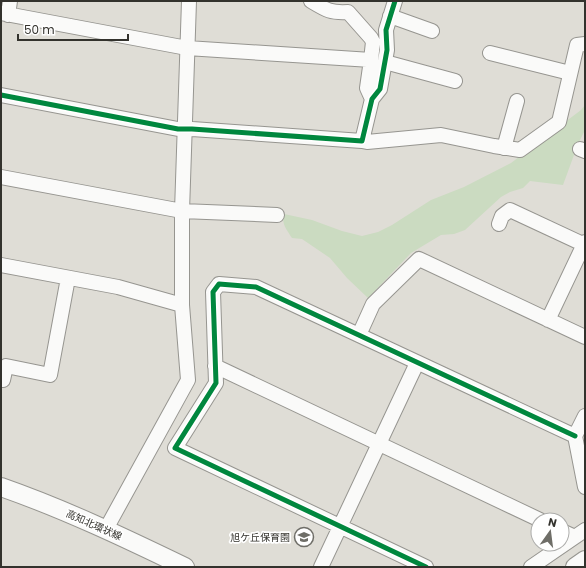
<svg xmlns="http://www.w3.org/2000/svg" width="586" height="568" font-family="Poppins,'Noto Sans JP',sans-serif">
	<style>
		.green { fill: #cbdbc1 }
		.lines { fill: none; stroke-linecap: round; stroke-linejoin: round }
		.minor-casing { stroke: #969590; stroke-width: 16 }
		.major-casing { stroke: #969590; stroke-width: 20 }
		.minor { stroke: #fafaf9; stroke-width: 14 }
		.major { stroke: #fafaf9; stroke-width: 18 }
		.cycleway-casing { stroke: #fff; stroke-width: 8 }
		.cycleway { stroke: #00873e; stroke-width: 5 }
		.labels { text-anchor: middle; dominant-baseline: central; stroke-width: 3.5; stroke-linejoin: round; paint-order: stroke }
		.street-label { font-size: 10px; fill: #33322d; stroke: #fff }
		.poi-label { font-size: 10px; fill: #33322d; stroke: #fff; text-anchor: end }
	</style>
	<rect width="100%" height="100%" fill="#dfddd6"/>
	<path class="green" d="M 585,105 L 585,130 L 578,144 L 563,185 L 530,181 L 523,188 L 510,192 L 501,197 L 465,230 L 454,234 L 441,235 L 411,253 L 368,298 L 347,278 L 330,258 L 302,239 L 292,238 C 287,230 281,224 284,214 L 312,220 L 342,231 L 362,236 L 378,232 L 392,225 L 431,200 L 464,187 L 511,163 L 581,110 Z"/>
	<g class="lines">
		<g class="minor-casing">
			<path id="minor" d="M 311,1 C 326,10 330,13 348,12 L 371,38 L 373,42 L 371,60
				M 1,13 L 187,48 L 371,60 L 367,88 L 372,99
				M 8,15 L 10,1
				M 390,16 L 432,31
				M 490,53 L 570,73
				M 385,62 L 455,81
				M 1,95 L 178,129 L 192,129 L 362,141 L 372,99 L 380,89 L 387,50 L 386,30 L 395,1
				M 362,141 L 367,142 L 441,135 L 494,146 L 520,150 L 559,122 L 577,45 L 585,44
				M 504,148 L 517,101
				M 580,149 L 585,151
				M 1,177 L 182,211 L 277,215
				M 499,224 L 502,216 L 510,210 L 585,245
				M 1,265 L 118,287 L 182,305
				M 548,320 L 585,242
				M 359,335 L 373,304 L 419,259 L 585,337
				M 215,366 L 540,520
				M 3,380 L 6,366 L 50,375 L 68,278
				M 585,416 L 575,436 L 585,487
				M 106,529 L 188,380 L 182,305 L 182,211 L 189,1
				M 562,531 L 575,537
				M 321,567 L 417,363
				M 426,567 L 175,448 L 216,383 L 213,292 L 219,284 L 256,287 L 575,436
				M 531,567 L 585,530"/>
		</g>
		<g class="major-casing">
			<path id="major" d="M 1,487 C 64,509 125,538 185,567
				M 575,567 L 585,560"/>
		</g>
		<use href="#minor" class="minor"/>
		<use href="#major" class="major"/>
		<g class="cycleway-casing">
			<path id="cycleway" d="M 1,95 L 178,129 L 192,129 L 362,141 L 372,99 L 380,89 L 387,50 L 386,30 L 395,1
				M 426,567 L 175,448 L 216,383 L 213,292 L 219,284 L 256,287 L 575,436"/>
		</g>
		<use href="#cycleway" class="cycleway"/>
	</g>
	<defs>
		<g id="school-ring" transform="scale(1)"><circle r="9.5" fill="#fff" stroke="#6f6e68" stroke-width="1.5"/><path d="M0-5L7-2L0 1L-7-2ZM-4 1L0 2.5L4 1V4Q0 6-4 4Z" fill="#6f6e68"/></g>
	</defs>
	<g fill-rule="evenodd">
		<use href="#school-ring" x="304" y="537"/>
	</g>
	<g class="labels">
		<g class="street-label">
			<text transform="translate(94 525) rotate(24)">高知北環状線</text>
		</g>
		<g class="poi-label">
			<text x="290" y="537">旭ケ丘保育園</text>
		</g>
	</g>
	<rect width="586" height="568" fill="none" stroke="#33322d" stroke-width="4"/>
	<g transform="translate(550 532) rotate(14)"><circle r="19" fill="#ffffff" stroke="#adadab"/>
	<path d="M0-3L7 15L0 10L-7 15Z" fill="#6f6e68"/>
	<text y="-6" font-size="11" font-weight="bold" text-anchor="middle" fill="#33322d">N</text>
	</g>
	<path d="M18 34v6h110v-6" fill="none" stroke="#33322d" stroke-width="2"/>
	<text x="24" y="34" font-size="12" fill="#33322d" stroke="#ffffff" stroke-width="3" paint-order="stroke">50 m</text>
</svg>
